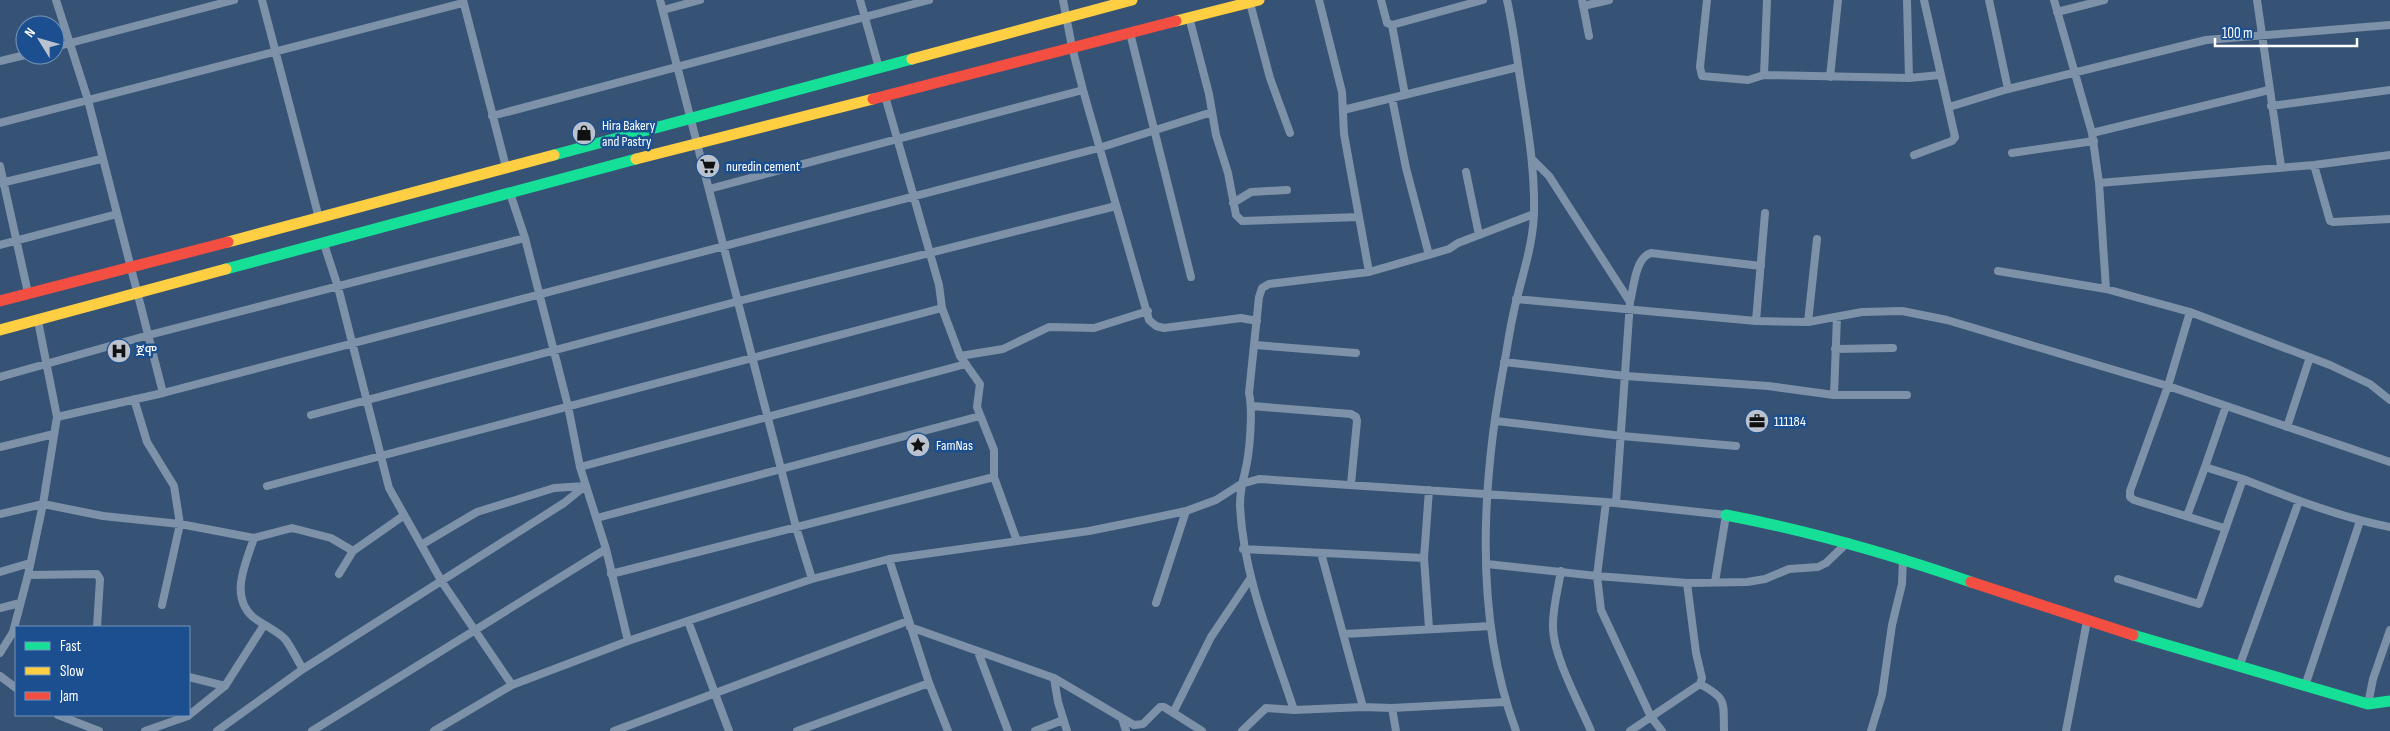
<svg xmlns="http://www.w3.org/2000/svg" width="2390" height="731" font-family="'Sofia Sans Condensed','Noto Sans Ethiopic',sans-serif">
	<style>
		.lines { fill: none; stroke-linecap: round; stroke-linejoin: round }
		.street { stroke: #7d92a8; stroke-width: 8 }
		.fast { stroke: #16e098; stroke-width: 11 }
		.slow { stroke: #ffcf43; stroke-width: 11 }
		.jam { stroke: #f24e42; stroke-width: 11 }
		.labels { text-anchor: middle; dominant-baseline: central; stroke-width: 5; stroke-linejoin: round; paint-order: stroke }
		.poi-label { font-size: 14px; fill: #fff; stroke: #1b4f8f; text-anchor: start }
	</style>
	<rect width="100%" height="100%" fill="#365274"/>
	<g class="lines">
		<path class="street" d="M 56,0 L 88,100 L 163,393
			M 262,0 L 319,218
			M 463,0 L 506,167
			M 660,0 L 796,527 L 812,579
			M 860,0 L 879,68
			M 1063,0 L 1072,47 L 1083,90 L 1149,320 L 1156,326 L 1164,328 L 1241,318 L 1257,321
			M 1319,0 L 1342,92 L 1344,134 L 1369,272
			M 1381,0 L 1387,23 L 1392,25 L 1405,95
			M 1507,0 C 1513,26 1516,52 1520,78 C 1527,124 1535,167 1534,213 C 1533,243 1524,270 1517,298 C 1512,317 1509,335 1506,354 C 1482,476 1472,613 1516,731
			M 1582,0 L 1589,36
			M 1707,0 L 1700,67 L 1702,76 L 1748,80 L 1764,75 L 1909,78 L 1940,75
			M 1907,0 L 1909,78
			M 1989,0 L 2008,89
			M 2054,0 L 2092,133 L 2099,183 L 2314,165 L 2390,155
			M 2257,0 L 2281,166
			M 1250,3 L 1270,78 L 1290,133
			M 1583,6 L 1609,0
			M 663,10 L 700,0
			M 2057,12 L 2104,0
			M 1189,17 L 1209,94 L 1216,135 L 1228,173 L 1236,215 L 1242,221 L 1359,217
			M 1392,25 L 1483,0
			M 1130,33 L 1191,277
			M 55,47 L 234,0
			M 0,61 L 25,55
			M 1764,75 L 1767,0
			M 1830,77 L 1838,0
			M 885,96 L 939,285 L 942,308 L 960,356 L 980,384 L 977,407 L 994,450 L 994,477 L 1017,541
			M 1392,98 L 1406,168 L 1429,255
			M 2271,106 L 2390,90
			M 1949,107 L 2008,89 L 2206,40 L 2390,25
			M 1343,110 L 1518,67
			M 492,116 L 929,0
			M 0,123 L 463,3
			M 2092,133 L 2269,90
			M 2012,153 L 2094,141
			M 1914,155 L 1952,141 L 1955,137 L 1924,0
			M 1533,160 L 1549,176 L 1630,302 L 1616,503
			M 2314,165 L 2330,221 L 2333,222 L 2390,219
			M 0,166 L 28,293
			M 1466,172 L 1479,235
			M 1,183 L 101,159
			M 2099,183 L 2106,289
			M 709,189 L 1083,90
			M 510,193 L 525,238 L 568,406 L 580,467 L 606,549 L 628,641
			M 1233,203 L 1251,192 L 1287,190
			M 324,244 L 338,287 L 389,488 L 442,582 L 512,685
			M 0,245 L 117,214
			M 1998,271 L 2106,289 L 2190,312 L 2330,365 L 2370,384 L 2390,400
			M 1516,299 L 1756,321 L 1808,322 L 1862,312 L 1902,311 L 1947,320 L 2168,386 L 2390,462
			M 1630,302 C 1634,287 1635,258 1651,253 L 1761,266
			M 2190,312 L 2168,386 L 2130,491 L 2130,497 L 2134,500 L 2224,528
			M 1756,321 L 1765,213
			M 1808,322 L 1817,239
			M 1255,345 L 1356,353
			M 1835,349 L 1893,348
			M 960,356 L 1003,349 L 1049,327 L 1094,328 L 1148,311
			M 1504,362 L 1626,376 L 1768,386 L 1834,395 L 1907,395
			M 0,377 L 149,335 L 525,238
			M 1834,395 L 1837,317
			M 134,399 L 147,442 L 174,486 L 180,524 L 162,605
			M 1252,406 L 1351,414 L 1356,417 L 1357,421 L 1351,484
			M 2226,406 L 2205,467 L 2243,479
			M 311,415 L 739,301 L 1116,206
			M 57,417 L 163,393 L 1099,148 L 1212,112
			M 1496,421 L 1622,436 L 1736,446
			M 2287,427 L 2310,357
			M 0,447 L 54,434
			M 580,467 L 966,364
			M 267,486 L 942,308
			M 1429,490 L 1424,558 L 1429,628
			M 1606,502 L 1597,576 L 1601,610 L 1651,717 L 1662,731
			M 0,514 L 43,504 L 103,516 L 180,524 L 254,538 L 292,528 L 331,538 L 353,551 L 403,516
			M 2187,516 L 2205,467
			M 597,518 L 980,416
			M 254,538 C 246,563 229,596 253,617 C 263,625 276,630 285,639 C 292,648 297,660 303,669
			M 421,545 L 477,512 L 554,488 L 585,486
			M 1243,549 L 1424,558
			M 1321,553 L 1363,707
			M 889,559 L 929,683 L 948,731
			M 1487,564 L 1597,576 L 1687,583 L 1696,653 L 1702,678 L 1700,684 L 1630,731
			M 1561,571 C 1558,589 1552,610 1553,629 C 1554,657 1579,703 1591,731
			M 0,572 L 30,563
			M 339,574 L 353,551
			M 611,574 L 994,477
			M 28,575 L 97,574 L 100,579 L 97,627
			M 2118,579 L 2199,604 L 2243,479 C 2291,498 2339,517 2390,527
			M 1687,583 L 1747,582 L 1765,579 L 1789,569 L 1818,567 L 1826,563 L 1848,542
			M 1156,603 L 1186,511
			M 0,608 L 20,603
			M 688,621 L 729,731
			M 910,627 L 1054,678 L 1134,725 L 1143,724 L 1160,707 L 1164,707 L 1202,731
			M 1344,634 L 1491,626
			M 978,652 L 1008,731
			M 0,653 L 13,632 L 28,575 L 43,504 L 57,417 L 38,321
			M 2239,667 L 2299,501
			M 0,676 L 16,688
			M 189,677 L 225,686
			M 1054,678 L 1058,702 L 1067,731
			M 1700,684 C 1728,699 1723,702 1724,731
			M 2305,686 L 2360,521
			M 2368,704 L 2373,679 L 2390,630
			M 1392,708 L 1396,731
			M 1294,710 C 1272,643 1243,576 1240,505 C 1240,492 1242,483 1245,472 C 1250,452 1253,411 1249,393 L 1259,297 L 1262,288 L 1269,284 L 1369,272 L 1449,249 L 1458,243 L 1534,214
			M 1173,713 L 1211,637 L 1250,579
			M 58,715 L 99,731
			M 1122,718 L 1126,731
			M 145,731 L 188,716 L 225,686 L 264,625
			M 217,731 L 303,669 L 564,503 L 585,486
			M 312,731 L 606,549
			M 434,731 L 512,685 L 628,641 L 812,579 L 889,559 L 1089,531 L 1153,518 L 1186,511 L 1216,500 L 1241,484 L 1259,479 L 1606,502 L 1726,515 L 1715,582
			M 614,731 L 908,621
			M 797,731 L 929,683
			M 1035,731 L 1063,720
			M 1242,731 L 1266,708 L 1294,710 L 1363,707 L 1392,708 L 1505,702
			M 1871,731 L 1882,695 L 1892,625 L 1902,584 L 1903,558
			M 2066,731 L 2087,621"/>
		<path class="fast" d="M 554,155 L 912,59
			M 226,269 L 636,159
			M 1726,515 C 1810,531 1890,554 1971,582
			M 2133,635 L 2368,704 L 2390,701"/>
		<path class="slow" d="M 1176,21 L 1259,0
			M 912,59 L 1132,0
			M 636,159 L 873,99
			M 228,242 L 554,155
			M 0,330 L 226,269"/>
		<path class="jam" d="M 873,99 L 1176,21
			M 0,301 L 228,242
			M 1971,582 L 2133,635"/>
	</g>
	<defs>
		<g id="shop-disc" transform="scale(1.25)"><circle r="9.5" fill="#b9c2ce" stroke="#1b4f8f"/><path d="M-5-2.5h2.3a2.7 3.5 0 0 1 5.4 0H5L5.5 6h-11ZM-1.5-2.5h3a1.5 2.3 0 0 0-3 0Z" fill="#111"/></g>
		<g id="supermarket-disc" transform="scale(1.25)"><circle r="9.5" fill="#b9c2ce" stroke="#1b4f8f"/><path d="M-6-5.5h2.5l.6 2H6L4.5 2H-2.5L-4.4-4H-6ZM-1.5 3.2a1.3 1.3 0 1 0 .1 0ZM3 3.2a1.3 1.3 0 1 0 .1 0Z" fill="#111"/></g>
		<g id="hospital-disc" transform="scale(1.25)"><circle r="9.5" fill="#b9c2ce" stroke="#1b4f8f"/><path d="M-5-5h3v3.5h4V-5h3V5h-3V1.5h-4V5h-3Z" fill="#111"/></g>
		<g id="office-disc" transform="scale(1.25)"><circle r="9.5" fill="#b9c2ce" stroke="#1b4f8f"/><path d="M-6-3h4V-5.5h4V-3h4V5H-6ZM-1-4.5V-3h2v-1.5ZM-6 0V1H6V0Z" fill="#111"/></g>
		<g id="sight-disc" transform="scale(1.25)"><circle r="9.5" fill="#b9c2ce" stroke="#1b4f8f"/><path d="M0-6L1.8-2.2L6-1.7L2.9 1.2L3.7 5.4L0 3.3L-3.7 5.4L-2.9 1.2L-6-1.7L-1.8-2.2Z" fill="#111"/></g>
	</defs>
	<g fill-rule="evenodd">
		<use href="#shop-disc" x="584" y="133"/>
		<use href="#supermarket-disc" x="708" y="166"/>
		<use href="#hospital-disc" x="119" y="351"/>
		<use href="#office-disc" x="1757" y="421"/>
		<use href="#sight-disc" x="918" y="445"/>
	</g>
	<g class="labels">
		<g class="poi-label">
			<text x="602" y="125">Hira Bakery<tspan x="602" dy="16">and Pastry</tspan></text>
			<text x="726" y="166">nuredin cement</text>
			<text x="136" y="351">ጀሞ</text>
			<text x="1774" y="421">111184</text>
			<text x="936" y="445">FamNas</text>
		</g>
	</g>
	<rect x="15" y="626" width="175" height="90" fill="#1b4f8f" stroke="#7695bc"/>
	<rect x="25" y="642" width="25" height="8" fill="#16e098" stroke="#7695bc"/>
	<text x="60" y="651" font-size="15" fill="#ffffff">Fast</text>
	<rect x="25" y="667" width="25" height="8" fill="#ffcf43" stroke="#7695bc"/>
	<text x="60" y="676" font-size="15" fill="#ffffff">Slow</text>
	<rect x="25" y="692" width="25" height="8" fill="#f24e42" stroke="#7695bc"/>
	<text x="60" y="701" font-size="15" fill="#ffffff">Jam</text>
	<g transform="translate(40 40) rotate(307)"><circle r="24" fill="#1b4f8f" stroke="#7695bc"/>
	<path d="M0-4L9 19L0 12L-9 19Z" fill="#b9c2ce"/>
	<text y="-8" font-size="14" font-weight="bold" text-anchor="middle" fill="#ffffff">N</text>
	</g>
	<path d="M2215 38v8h142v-8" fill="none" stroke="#ffffff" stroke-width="2.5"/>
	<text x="2222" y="38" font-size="15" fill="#ffffff" stroke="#1b4f8f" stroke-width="4" paint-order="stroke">100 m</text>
</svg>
